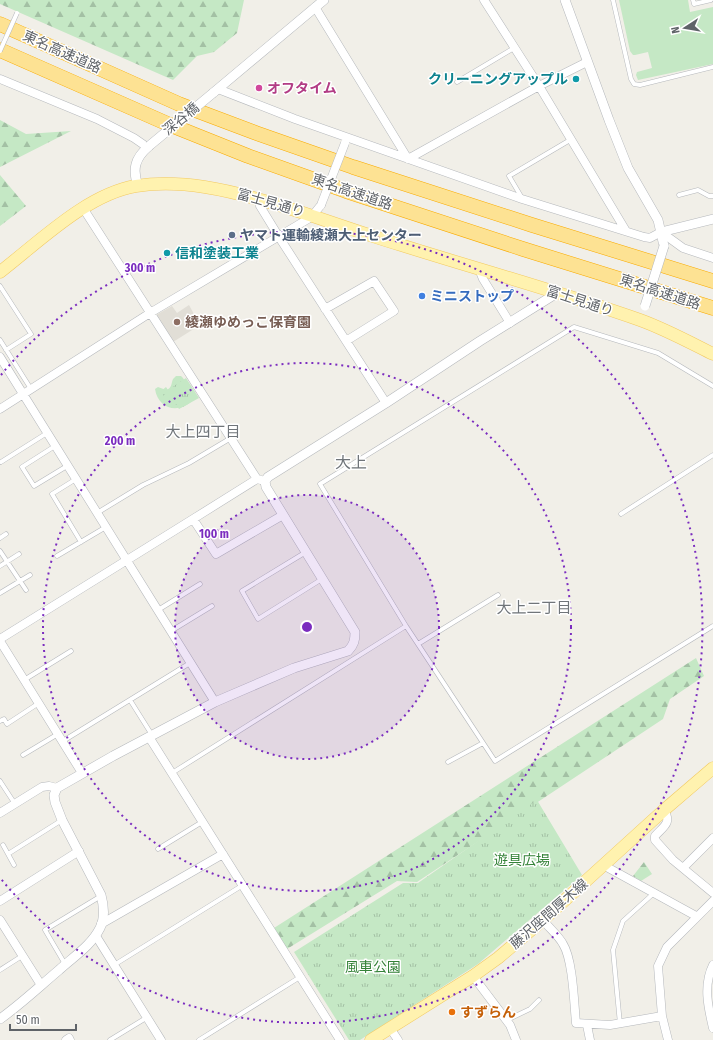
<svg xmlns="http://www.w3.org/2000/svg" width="713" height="1040" font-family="'Fira Sans Condensed','Noto Sans JP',sans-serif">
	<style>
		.education { fill: #e1ded6 }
		.grass { fill: #c5e8c5 }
		.forest { fill: url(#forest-firs) }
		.park { fill: url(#park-tufts) }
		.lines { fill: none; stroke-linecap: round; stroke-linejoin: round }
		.service-casing { stroke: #b5b8bc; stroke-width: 5 }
		.minor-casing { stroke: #b5b8bc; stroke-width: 9 }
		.tertiary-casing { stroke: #b5b8bc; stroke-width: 10 }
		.primary-casing { stroke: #f2c960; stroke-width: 13 }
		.motorway-casing { stroke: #f9ab00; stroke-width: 15 }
		.service { stroke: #fff; stroke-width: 4 }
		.minor { stroke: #fff; stroke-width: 8 }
		.tertiary { stroke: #fff; stroke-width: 9 }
		.primary { stroke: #fff2af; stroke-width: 12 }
		.motorway { stroke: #fde293; stroke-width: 14 }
		.service-bridge-casing { stroke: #b5b8bc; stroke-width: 5; stroke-linecap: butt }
		.minor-bridge-casing { stroke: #b5b8bc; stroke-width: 9; stroke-linecap: butt }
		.tertiary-bridge-casing { stroke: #b5b8bc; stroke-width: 10; stroke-linecap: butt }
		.service-bridge { stroke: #fff; stroke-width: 4 }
		.minor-bridge { stroke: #fff; stroke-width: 8 }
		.tertiary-bridge { stroke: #fff; stroke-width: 9 }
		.ring { fill: none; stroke: #7b2cbf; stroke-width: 2; stroke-dasharray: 2 4 }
		.culture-dot { fill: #0f9aa8; stroke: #fff; stroke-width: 1.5 }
		.hotel-dot { fill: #d1479c; stroke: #fff; stroke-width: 1.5 }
		.service-dot { fill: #5c6f8a; stroke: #fff; stroke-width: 1.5 }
		.shop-dot { fill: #3f7fe0; stroke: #fff; stroke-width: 1.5 }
		.education-dot { fill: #8d6e63; stroke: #fff; stroke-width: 1.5 }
		.food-dot { fill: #e8710a; stroke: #fff; stroke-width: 1.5 }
		.labels { text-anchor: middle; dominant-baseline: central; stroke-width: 3; stroke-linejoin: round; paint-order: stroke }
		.street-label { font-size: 14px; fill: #5f6368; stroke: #fff }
		.culture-label { font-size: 14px; font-weight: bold; fill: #0d838f; stroke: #fff; text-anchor: end }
		.hotel-label { font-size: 14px; font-weight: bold; fill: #b23c85; stroke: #fff; text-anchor: start }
		.service-label { font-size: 14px; font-weight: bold; fill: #4e5e75; stroke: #fff; text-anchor: start }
		.shop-label { font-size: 14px; font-weight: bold; fill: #366cbe; stroke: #fff; text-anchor: start }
		.education-label { font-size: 14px; font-weight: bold; fill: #785e54; stroke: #fff; text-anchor: start }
		.park-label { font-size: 14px; fill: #348238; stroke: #fff }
		.food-label { font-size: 14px; font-weight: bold; fill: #c56008; stroke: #fff; text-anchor: start }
		.neighbourhood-label { font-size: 15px; fill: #70757a; stroke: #fff }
		.quarter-label { font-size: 16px; fill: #70757a; stroke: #fff }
		.centre { fill: #7b2cbf; stroke: #fff; stroke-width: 2 }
		.ring-label { font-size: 12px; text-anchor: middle; font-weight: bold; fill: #7b2cbf; stroke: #fff; stroke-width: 3; stroke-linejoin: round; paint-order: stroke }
	</style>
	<defs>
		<pattern id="forest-firs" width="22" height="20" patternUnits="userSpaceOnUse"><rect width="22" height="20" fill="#c5e8c5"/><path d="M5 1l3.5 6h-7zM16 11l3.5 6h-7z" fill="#a3c0a4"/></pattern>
		<pattern id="park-tufts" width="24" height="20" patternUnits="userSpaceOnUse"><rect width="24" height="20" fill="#c5e8c5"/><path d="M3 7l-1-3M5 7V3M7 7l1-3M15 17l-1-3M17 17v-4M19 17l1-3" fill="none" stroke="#a3c0a4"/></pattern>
	</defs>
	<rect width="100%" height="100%" fill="#f1efe8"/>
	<path class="education" d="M 189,305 L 200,325 L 173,342 L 156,315 L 172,306 L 177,313 Z"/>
	<path class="grass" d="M 619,0 L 688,0 L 690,12 L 713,7 L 713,64 L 638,80 L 636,75 L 637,72 L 652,68 L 648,52 L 635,55 L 633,55 L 630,51 Z"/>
	<path class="forest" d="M 0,0 L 244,0 L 237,33 L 214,52 L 197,56 L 173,80 L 0,4 Z
		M 0,120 L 26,134 L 71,131 L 0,167 Z
		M 0,175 L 26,206 L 0,226 Z
		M 176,376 L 181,376 L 183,378 L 191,391 L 192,401 C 178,414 158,409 155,389 L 158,387 L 166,390 C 172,388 171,384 173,379 Z
		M 696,658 L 704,676 L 670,699 L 663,719 L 417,882 L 397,881 L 287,949 L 274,928 Z
		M 644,862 L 652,874 L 641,881 L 633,876 Z"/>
	<path class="park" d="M 186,378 L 199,398 L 179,409 L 172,399 L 167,401 L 161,391 L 166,387 L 168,390 Z
		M 537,800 L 582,875 L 478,964 L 360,1040 L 349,1040 L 294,952 L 403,883 L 418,883 Z"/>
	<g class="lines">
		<g class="service-casing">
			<path id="service" d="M 613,0 L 631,79 L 634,84 L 640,85 L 713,67
				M 693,0 L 694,4 L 711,0
				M 457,82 L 514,48
				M 679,195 L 698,190 L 709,196 L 713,196
				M 522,198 L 509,176 L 570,140
				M 0,286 L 31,334 L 6,350
				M 0,340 L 31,389
				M 55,446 L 22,467 L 34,486 L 67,466
				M 1,462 L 47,433
				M 76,479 L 52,494 L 81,542
				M 97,513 L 143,485 L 189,463 L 231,438
				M 621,514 L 713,455
				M 0,538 L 6,534
				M 0,551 L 26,590
				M 306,552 L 242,591 L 258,619 L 322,579
				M 57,556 L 106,527
				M 0,566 L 19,554
				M 0,593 L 30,575
				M 158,610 L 200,584
				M 406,626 L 320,484 L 574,327 L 658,353 L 713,386
				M 171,631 L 212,606
				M 418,644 L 498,595
				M 24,680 L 71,651
				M 130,700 L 152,735
				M 0,721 L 4,719 L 7,724 L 39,703
				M 63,741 L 190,663
				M 23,755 L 58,734
				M 448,762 L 483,743
				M 172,773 L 406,626 L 495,761 L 713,626
				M 0,781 L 15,804
				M 3,845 L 8,854
				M 158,849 L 202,822
				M 14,865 L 8,854 L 62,820
				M 65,964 L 45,930 L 101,896
				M 114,965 L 243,885
				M 0,970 L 22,956
				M 507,1020 L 530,1009 L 539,1000
				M 620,1024 L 613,950 L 623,921 L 654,893
				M 110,1040 L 146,1018
				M 199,1040 L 300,977"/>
		</g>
		<g class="minor-casing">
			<path id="minor" d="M 484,0 L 539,86 L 626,231
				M 315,7 L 408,159
				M 0,79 L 97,119 L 134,138 L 147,147
				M 218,89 L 295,119 L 522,199 L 644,237 L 650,238 L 661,232 L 683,248 L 713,258
				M 408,159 L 539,86 L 587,62
				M 259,199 L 260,206 L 279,237 L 386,403
				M 83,208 L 257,479
				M 479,269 L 483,279 L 510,323
				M 325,309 L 374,281 L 394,311 L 346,341
				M 0,357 L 215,702
				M 0,409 L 150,313 L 308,219 L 313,215 L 321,205
				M 193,519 L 257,479 L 261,480
				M 0,639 L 193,519 L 216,554 L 283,515
				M 0,641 L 82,773
				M 149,737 L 340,1040
				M 664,810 C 672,823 664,826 655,836 L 655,840 L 673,860 L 713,893
				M 0,813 L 42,787 L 49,786 L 57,788
				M 603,865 L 696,916
				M 683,868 L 713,838
				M 0,901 L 79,851
				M 0,920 L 41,985
				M 543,920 C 549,928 558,935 563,944 C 573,960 574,1003 576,1023 L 610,1025 L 662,1016
				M 101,924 L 223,854
				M 96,936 L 161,1040
				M 713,965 C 703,985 708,1007 713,1028
				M 473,976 L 510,1025 L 516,1040
				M 587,1025 L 590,1040
				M 390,1028 L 398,1040
				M 66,1040 L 69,1038 L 70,1040
				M 668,1040 L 662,1016 L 658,966 L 667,947 L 713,901"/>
		</g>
		<g class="tertiary-casing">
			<path id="tertiary" d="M 565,0 L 609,120 L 628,168 L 658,220 L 664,246
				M 213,93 L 324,0
				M 138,186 C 132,169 135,158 149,146
				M 661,232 L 713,219
				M 0,1019 C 21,1004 40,986 59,970 C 73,957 91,946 100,928 C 105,918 104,906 101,895 L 62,820 L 55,802 L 54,795 L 57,788 L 113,756 L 215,702 L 294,668 L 348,651 C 354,645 355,640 355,632 L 266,487 L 265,481 L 268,477 L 386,403 L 480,341 L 557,293"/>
		</g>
		<g class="primary-casing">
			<path id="primary" d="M 0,272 C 39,242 87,194 136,186 C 182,179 228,190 272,203 C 315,216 357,232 401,245 C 480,270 561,292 640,320 C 665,329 689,342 713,354
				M 371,1040 L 473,976 L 498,958 L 544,919 L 664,810 L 713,768"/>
		</g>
		<g class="motorway-casing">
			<path id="motorway" d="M 0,24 L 179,104 L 256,133 L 353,167 L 532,225 L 713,281
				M 0,50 L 168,124 L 248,156 L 346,191 L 523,249 L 713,308"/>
		</g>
		<use href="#service" class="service"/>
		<use href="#minor" class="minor"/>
		<use href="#tertiary" class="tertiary"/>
		<use href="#primary" class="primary"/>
		<use href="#motorway" class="motorway"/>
		<g class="service-bridge-casing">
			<path id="service-bridge" d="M 0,51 L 17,13"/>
		</g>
		<g class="minor-bridge-casing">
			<path id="minor-bridge" d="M 321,205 L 345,143"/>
		</g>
		<g class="tertiary-bridge-casing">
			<path id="tertiary-bridge" d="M 149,146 L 213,93
				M 645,306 L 664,246"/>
		</g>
		<use href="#service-bridge" class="service-bridge"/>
		<use href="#minor-bridge" class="minor-bridge"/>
		<use href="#tertiary-bridge" class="tertiary-bridge"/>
	</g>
	<circle cx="307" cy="627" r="132" fill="#7b2cbf" fill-opacity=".12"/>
	<g class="ring">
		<circle cx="307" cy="627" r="132"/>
		<circle cx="307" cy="627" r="264"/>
		<path d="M1 375A396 396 0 1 1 1 879"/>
	</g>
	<g class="culture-dot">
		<circle cx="576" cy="79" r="4"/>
		<circle cx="167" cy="253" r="4"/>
	</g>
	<circle class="hotel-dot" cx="259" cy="88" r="4"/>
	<circle class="service-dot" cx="232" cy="235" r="4"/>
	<circle class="shop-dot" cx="422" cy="296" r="4"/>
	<circle class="education-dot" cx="177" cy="322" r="4"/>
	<circle class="food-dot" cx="452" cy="1012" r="4"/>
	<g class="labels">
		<g class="street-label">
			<text transform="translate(62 52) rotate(24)">東名高速道路</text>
			<text transform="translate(181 119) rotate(-39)">深谷橋</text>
			<text transform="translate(352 192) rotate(19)">東名高速道路</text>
			<text transform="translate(271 203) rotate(16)">富士見通り</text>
			<text transform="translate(660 292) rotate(18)">東名高速道路</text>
			<text transform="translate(580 301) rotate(18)">富士見通り</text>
			<text transform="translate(549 914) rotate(-41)">藤沢座間厚木線</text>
		</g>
		<g class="culture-label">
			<text x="568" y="79">クリーニングアップル</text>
			<text x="175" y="253" text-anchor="start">信和塗装工業</text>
		</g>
		<g class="hotel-label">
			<text x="267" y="88">オフタイム</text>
		</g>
		<g class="service-label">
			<text x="240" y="235">ヤマト運輸綾瀬大上センター</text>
		</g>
		<g class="shop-label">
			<text x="430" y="296">ミニストップ</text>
		</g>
		<g class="education-label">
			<text x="185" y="322">綾瀬ゆめっこ保育園</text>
		</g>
		<g class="park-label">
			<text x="522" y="860">遊具広場</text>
			<text x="373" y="967">風車公園</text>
		</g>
		<g class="food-label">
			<text x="460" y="1012">すずらん</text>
		</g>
		<g class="neighbourhood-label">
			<text x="203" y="432">大上四丁目</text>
			<text x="534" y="608">大上二丁目</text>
		</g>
		<g class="quarter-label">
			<text x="351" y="462">大上</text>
		</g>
	</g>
	<circle cx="307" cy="627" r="6" class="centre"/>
	<g class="ring-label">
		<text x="140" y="272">300 m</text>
		<text x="120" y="445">200 m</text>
		<text x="214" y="538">100 m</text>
	</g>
	<g transform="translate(685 28) rotate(258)" stroke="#ffffff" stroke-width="3" paint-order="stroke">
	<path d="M0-3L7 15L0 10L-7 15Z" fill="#5f6368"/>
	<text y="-6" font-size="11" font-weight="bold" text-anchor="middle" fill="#5f6368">N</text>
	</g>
	<path d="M10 1024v6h66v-6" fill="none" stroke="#5f6368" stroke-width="2"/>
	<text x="16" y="1024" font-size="12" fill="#5f6368" stroke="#ffffff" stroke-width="3" paint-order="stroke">50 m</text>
</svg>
